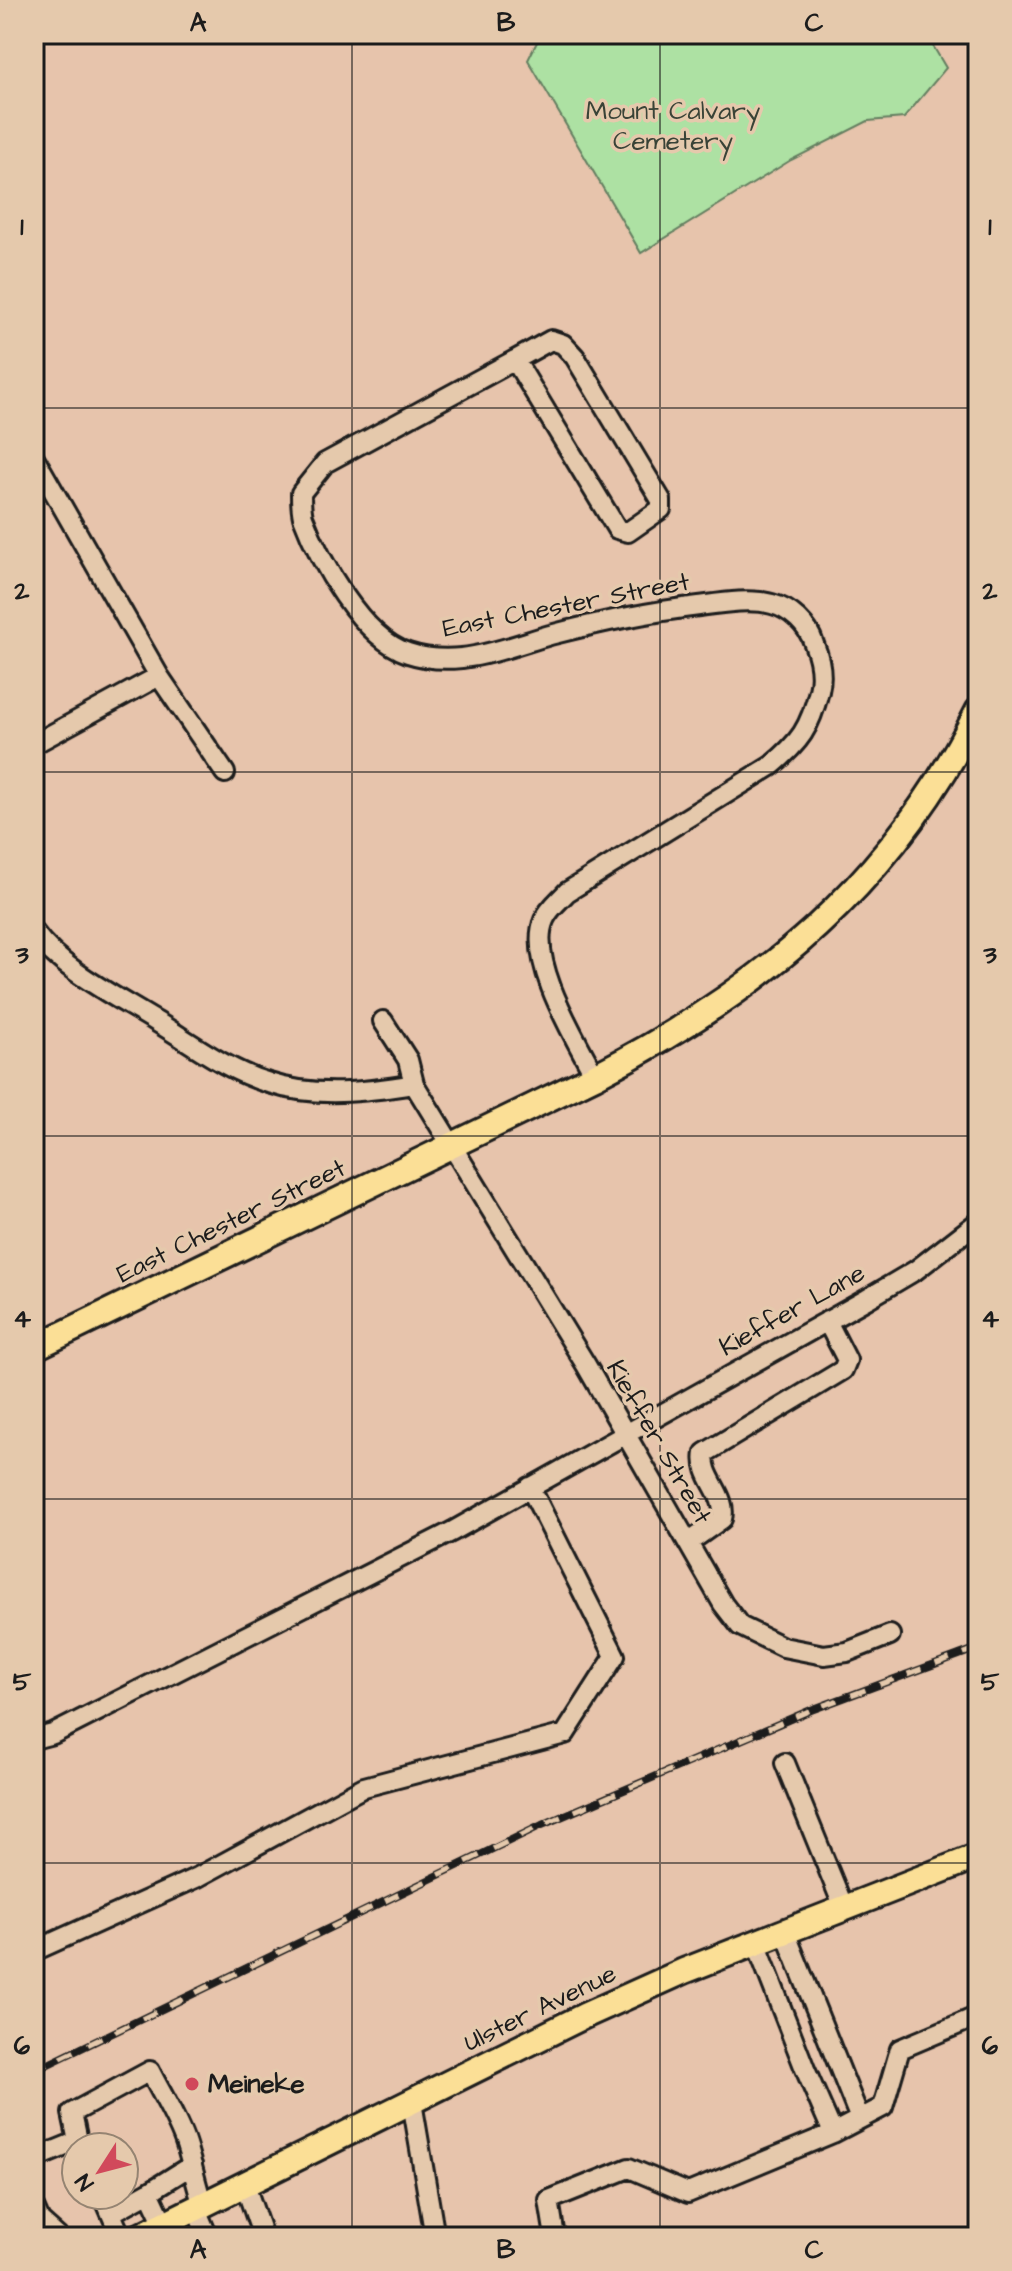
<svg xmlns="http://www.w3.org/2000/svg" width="1012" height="2271" font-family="'Architects Daughter',sans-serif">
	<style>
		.green { fill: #ade1a3; stroke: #647e60; stroke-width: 2 }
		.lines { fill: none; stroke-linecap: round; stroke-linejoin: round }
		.minor-casing { stroke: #1c1c1c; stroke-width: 24 }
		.major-casing { stroke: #1c1c1c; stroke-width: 30 }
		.minor { stroke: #e5c9ac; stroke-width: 18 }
		.major { stroke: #fbdf96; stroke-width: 24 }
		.rail-casing { stroke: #1c1c1c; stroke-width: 8 }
		.rail { stroke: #e5c9ac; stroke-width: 5; stroke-dasharray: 15; stroke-linecap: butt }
		.grid { fill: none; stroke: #1c1c1c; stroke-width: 2; stroke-opacity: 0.55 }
		.poi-dot { fill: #d1495b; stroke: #e5c9ac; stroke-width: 3 }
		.labels { text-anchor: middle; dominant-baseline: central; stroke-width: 7; stroke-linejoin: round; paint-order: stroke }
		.park-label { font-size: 26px; fill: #394337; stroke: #e5c9ac }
		.street-label { font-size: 26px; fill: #1c1c1c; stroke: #e5c9ac }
		.poi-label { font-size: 26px; font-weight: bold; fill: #1c1c1c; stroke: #e5c9ac; text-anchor: start }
		.neatline { fill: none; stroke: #1c1c1c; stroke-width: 3 }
		.grid-label { font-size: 26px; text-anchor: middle; font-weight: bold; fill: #1c1c1c }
	</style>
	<rect width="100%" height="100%" fill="#e7c4ac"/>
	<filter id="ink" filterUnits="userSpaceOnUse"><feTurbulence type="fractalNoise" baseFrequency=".0125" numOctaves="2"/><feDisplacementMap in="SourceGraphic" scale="16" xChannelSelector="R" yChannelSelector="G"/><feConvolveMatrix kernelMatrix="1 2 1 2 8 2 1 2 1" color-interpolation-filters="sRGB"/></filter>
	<g filter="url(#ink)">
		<path class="green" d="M 541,34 L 926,34 L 946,68 L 904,118 L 868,121 L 791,160 L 641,253 L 528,60 Z"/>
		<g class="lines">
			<g class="minor-casing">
				<path id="minor" d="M 515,360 L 551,340 L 563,344 L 575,357 L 661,500 L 661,509 L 628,532 L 617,529 L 515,360 L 325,463 L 301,493 C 301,500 301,509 303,517 C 319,560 362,638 408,653 C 426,659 443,660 462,658 C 491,655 522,643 550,635 C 600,622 648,612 699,606 C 721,603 750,598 772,604 C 791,609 808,625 814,644 C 820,659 823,675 819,691 C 810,728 800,742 771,766 L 567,892 C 559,901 549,908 544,920 C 527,961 576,1039 595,1076
					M 34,457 L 159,676 L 225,773
					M 34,744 L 159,676
					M 34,932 C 61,970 117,997 157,1022 C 193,1044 228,1071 269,1083 C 314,1098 367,1092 414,1084
					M 383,1021 L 408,1060 L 414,1084 L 586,1365 L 723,1604 L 740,1626 L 783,1647 L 824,1655 L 847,1652 L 890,1635
					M 688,1543 L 722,1519 C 728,1494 700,1478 705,1453 L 843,1370 L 847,1360 L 827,1321
					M 34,1739 L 53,1734 L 453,1531 L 867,1299 L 916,1270 L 978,1222
					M 785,1763 L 844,1908
					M 785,1932 L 860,2119
					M 756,1943 L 805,2069 L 833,2133
					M 34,1951 L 198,1877 L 364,1787 L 565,1734 L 615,1656 L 530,1487
					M 412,2102 L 435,2237
					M 78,2141 L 72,2113 L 150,2071 C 161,2093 175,2115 184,2139 C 192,2161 195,2183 203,2205
					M 34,2159 L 78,2141 L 81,2147
					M 245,2185 L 263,2237
					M 103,2195 L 121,2237
					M 34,2207 L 40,2221 L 38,2237
					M 196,2209 L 208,2237
					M 111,2213 L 149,2192
					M 40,2221 L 58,2237
					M 164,2224 L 149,2192 L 192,2165
					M 555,2237 L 549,2200 L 629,2168 L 688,2193 L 833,2133 L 883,2107 L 900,2049 L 978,2016"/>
			</g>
			<g class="major-casing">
				<path id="major" d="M 34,1348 L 595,1076 C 764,989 891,884 978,711
					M 138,2237 L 584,2016 L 684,1971 L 978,1856"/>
			</g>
			<use href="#minor" class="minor"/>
			<use href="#major" class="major"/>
			<g class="rail-casing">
				<path id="rail" d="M 34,2071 L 542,1825 L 811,1710 L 978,1648"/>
			</g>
			<use href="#rail" class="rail"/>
		</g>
	</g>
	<path class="grid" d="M 352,34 L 352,2237M 660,34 L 660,2237M 34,408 L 978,408M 34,772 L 978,772M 34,1136 L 978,1136M 34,1499 L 978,1499M 34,1863 L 978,1863"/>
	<circle class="poi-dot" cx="192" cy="2084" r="8"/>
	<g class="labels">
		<g class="park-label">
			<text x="673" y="111">Mount Calvary<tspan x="673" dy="30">Cemetery</tspan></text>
		</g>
		<g class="street-label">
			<text transform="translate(566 605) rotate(-11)">East Chester Street</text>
			<text transform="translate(231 1221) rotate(-26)">East Chester Street</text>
			<text transform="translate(792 1310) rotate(-29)">Kieffer Lane</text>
			<text transform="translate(659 1442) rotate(60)">Kieffer Street</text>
			<text transform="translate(540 2008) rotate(-26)">Ulster Avenue</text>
		</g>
		<g class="poi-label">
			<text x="208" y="2084">Meineke</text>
		</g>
	</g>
	<rect width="1012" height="2271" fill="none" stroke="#e5c9ac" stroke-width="88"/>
	<g transform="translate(100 2171) rotate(234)"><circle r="38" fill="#e5c9ac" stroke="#958472" stroke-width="2"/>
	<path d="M0-6L14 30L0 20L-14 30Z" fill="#d1495b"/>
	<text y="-12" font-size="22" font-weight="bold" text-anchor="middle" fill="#1c1c1c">N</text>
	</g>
	<rect x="44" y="44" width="924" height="2183" class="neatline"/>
	<g class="grid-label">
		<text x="198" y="31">A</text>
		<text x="506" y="31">B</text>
		<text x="814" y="31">C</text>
		<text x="22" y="235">1</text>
		<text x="990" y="235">1</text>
		<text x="22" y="599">2</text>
		<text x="990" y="599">2</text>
		<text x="22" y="963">3</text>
		<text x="990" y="963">3</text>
		<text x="22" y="1327">4</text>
		<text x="990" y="1327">4</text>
		<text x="22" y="1690">5</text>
		<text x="990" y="1690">5</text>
		<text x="22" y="2054">6</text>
		<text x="990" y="2054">6</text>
		<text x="198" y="2258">A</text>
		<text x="506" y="2258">B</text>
		<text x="814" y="2258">C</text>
	</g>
</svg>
